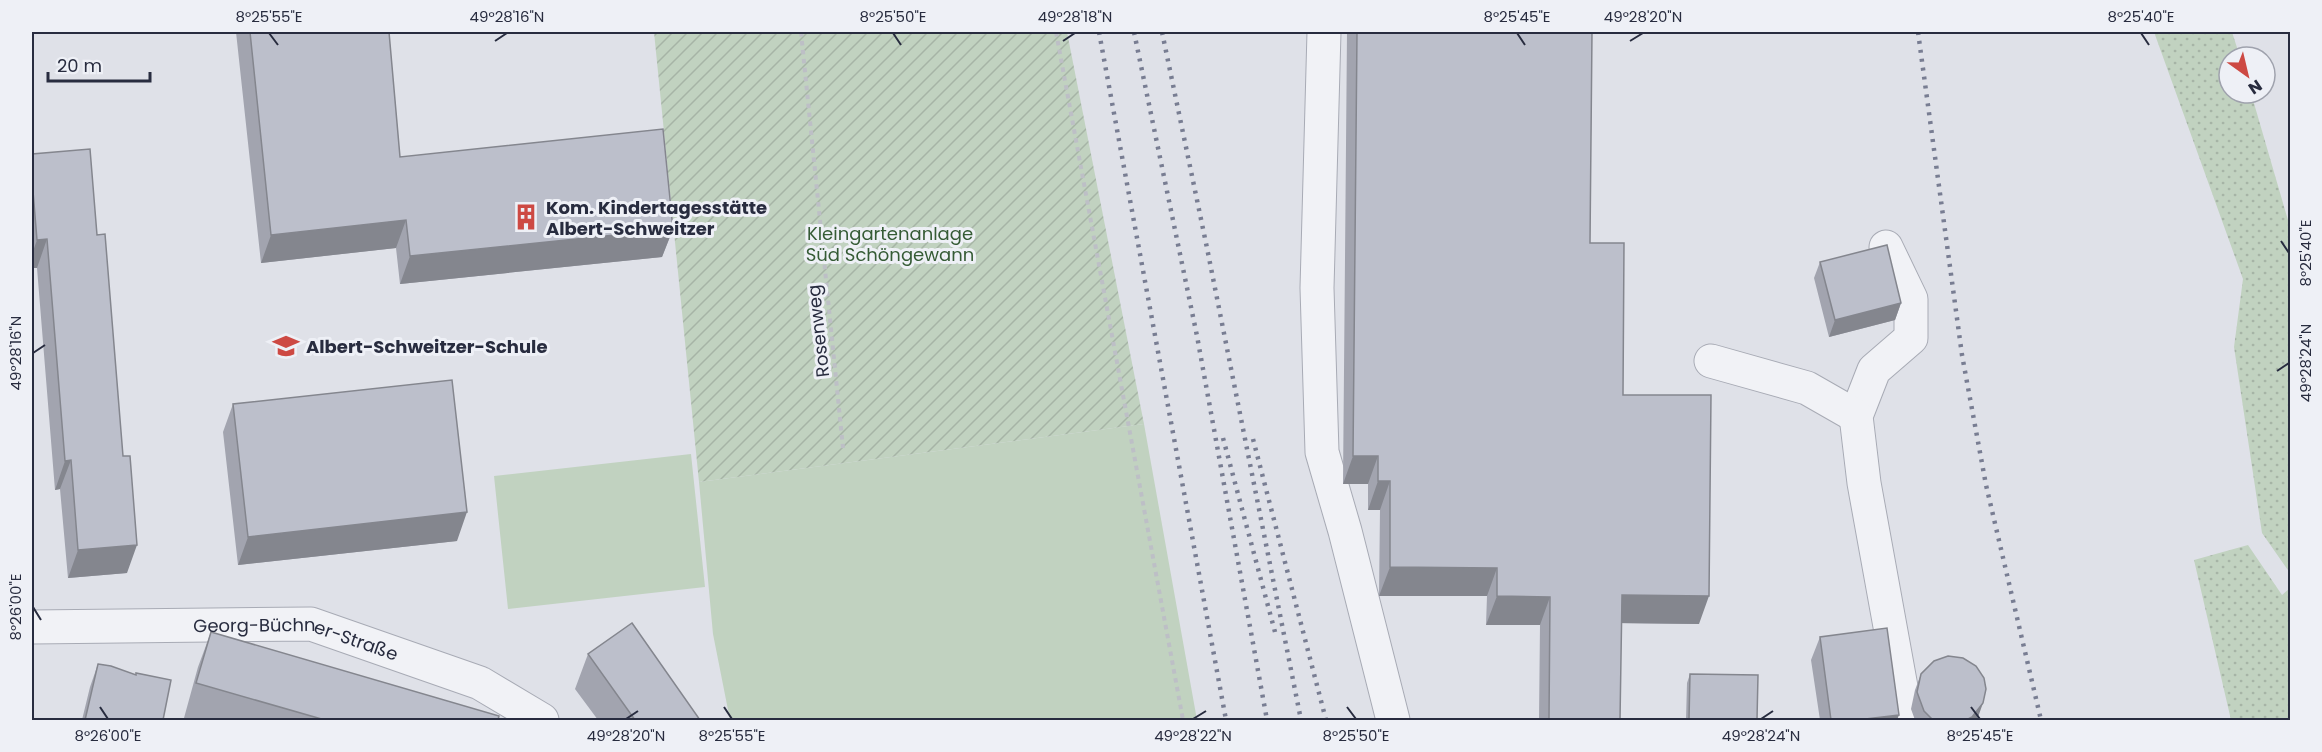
<svg xmlns="http://www.w3.org/2000/svg" width="2322" height="752" font-family="Poppins,sans-serif">
	<style>
		.grass { fill: url(#grass-dots) }
		.park { fill: #c1d2c0 }
		.garden { fill: url(#garden-furrows) }
		.lines { fill: none; stroke-linecap: round; stroke-linejoin: round }
		.minor-casing { stroke: #a8abb5; stroke-width: 35 }
		.path { stroke: #bdbfc6; stroke-width: 4; stroke-dasharray: 4.5 4.5; stroke-linecap: butt }
		.minor { stroke: #f1f2f6; stroke-width: 33 }
		.rail { stroke: #787d92; stroke-width: 4.5; stroke-dasharray: 3 6; stroke-linecap: butt }
		.wall { fill: #a2a4af }
		.shaded-wall { fill: #84868e }
		.building { fill: #bcbfcb; stroke: #84868e; stroke-width: 1.5 }
		.ticks { fill: none; stroke: #282c3f; stroke-width: 2 }
		.labels { text-anchor: middle; dominant-baseline: central; stroke-width: 6; stroke-linejoin: round; paint-order: stroke }
		.poi-label { font-size: 18px; font-weight: bold; fill: #282c3f; stroke: #eef0f6; text-anchor: start }
		.park-label { font-size: 18px; fill: #355b35; stroke: #eef0f6 }
		.street-label { font-size: 18px; fill: #282c3f; stroke: #eef0f6 }
		.neatline { fill: none; stroke: #282c3f; stroke-width: 2 }
		.ticks-label { font-size: 15px; text-anchor: middle; fill: #282c3f }
	</style>
	<defs>
		<pattern id="grass-dots" width="8" height="8" patternUnits="userSpaceOnUse" patternTransform="scale(1.5)"><rect width="8" height="8" fill="#c1d2c0"/><path d="M2 2h.1M6 6h.1" fill="none" stroke="#a6b4a6" stroke-width="1.8" stroke-linecap="round"/></pattern>
		<pattern id="garden-furrows" width="10" height="10" patternUnits="userSpaceOnUse" patternTransform="scale(1.5)"><rect width="10" height="10" fill="#c1d2c0"/><path d="M-1 1l2-2M0 10L10 0M9 11l2-2" fill="none" stroke="#a6b4a6"/></pattern>
	</defs>
	<rect width="100%" height="100%" fill="#dfe1e8"/>
	<path class="grass" d="M 2154,32 L 2232,32 L 2240,57 L 2229,57 L 2229,93 L 2251,93 L 2290,227 L 2290,573 L 2262,533 L 2234,347 L 2243,279 Z
		M 2248,545 L 2282,595 L 2290,588 L 2290,720 L 2231,720 L 2194,560 Z"/>
	<path class="park" d="M 1144,424 L 1197,720 L 730,720 L 713,634 L 699,482 Z
		M 691,454 L 705,587 L 508,609 L 494,476 Z"/>
	<path class="garden" d="M 654,32 L 1067,32 L 1144,424 L 699,482 Z"/>
	<g class="lines">
		<g class="minor-casing">
			<g id="minor">
				<path d="M 1324,32 L 1317,288 L 1322,452 L 1345,531 L 1393,720"/>
				<path d="M 1886,247 L 1911,299 L 1911,338 L 1874,370 L 1856,416 L 1864,483 L 1907,720"/>
				<path d="M 1711,361 L 1807,388 L 1856,416"/>
				<path id="s1" d="M 32,627 L 311,624 L 480,683 L 542,720"/>
			</g>
		</g>
		<path class="path" d="M 801,32 L 843,448
			M 1056,32 L 1183,720"/>
		<use href="#minor" class="minor"/>
		<path class="rail" d="M 1099,32 L 1226,720
			M 1134,32 L 1197,336 L 1267,720
			M 1162,32 L 1207,248 L 1301,720
			M 1918,32 L 1962,355 L 1986,485 L 2041,720
			M 1223,438 L 1275,632
			M 1253,439 L 1326,720"/>
	</g>
	<path class="wall" d="M 236,32 L 389,32 L 400,157 L 673,229 L 662,257 L 400,284 L 396,248 L 261,263 Z
		M 1347,32 L 1592,32 L 1590,243 L 1623,395 L 1699,624 L 1621,623 L 1620,720 L 1539,720 L 1540,625 L 1486,625 L 1487,596 L 1379,596 L 1380,510 L 1368,510 L 1368,484 L 1343,484 Z
		M 32,154 L 127,573 L 68,578 L 60,489 L 55,490 L 37,268 L 32,268 Z
		M 1820,262 L 1901,303 L 1895,320 L 1829,337 L 1814,278 Z
		M 233,404 L 457,541 L 238,565 L 223,432 Z
		M 211,632 L 498,720 L 193,720 L 184,718 L 198,667 Z
		M 1820,637 L 1897,720 L 1820,720 L 1811,660 Z
		M 588,654 L 700,720 L 598,720 L 575,689 Z
		M 98,664 L 163,720 L 82,720 L 90,687 Z
		M 1690,674 L 1757,720 L 1686,720 L 1687,683 Z
		M 1921,674 L 1977,719 L 1977,720 L 1915,720 L 1911,709 L 1915,690 Z"/>
	<path class="shaded-wall" d="M 406,220 L 396,248 L 261,263 L 271,235 Z
		M 673,229 L 662,257 L 400,284 L 410,256 Z
		M 47,239 L 37,268 L 32,268 L 32,254 L 37,240 Z
		M 1901,303 L 1895,320 L 1829,337 L 1835,320 Z
		M 1353,456 L 1378,456 L 1368,484 L 1343,484 Z
		M 71,460 L 60,489 L 55,490 L 65,461 Z
		M 1378,481 L 1390,481 L 1380,510 L 1368,510 Z
		M 467,512 L 457,541 L 238,565 L 248,537 Z
		M 137,545 L 127,573 L 68,578 L 78,550 Z
		M 1390,567 L 1497,568 L 1487,596 L 1379,596 Z
		M 1622,595 L 1709,596 L 1699,624 L 1611,623 Z
		M 1497,596 L 1550,597 L 1540,625 L 1486,625 Z
		M 1983,703 L 1977,720 L 1966,720 Z
		M 1899,715 L 1897,720 L 1857,720 Z"/>
	<path class="building" d="M 250,32 L 389,32 L 400,157 L 663,129 L 673,229 L 410,256 L 406,220 L 271,235 Z
		M 1357,32 L 1592,32 L 1590,243 L 1624,243 L 1623,395 L 1711,395 L 1709,596 L 1622,595 L 1620,720 L 1549,720 L 1550,597 L 1497,596 L 1497,568 L 1390,567 L 1390,481 L 1378,481 L 1378,456 L 1353,456 Z
		M 90,149 L 97,235 L 105,234 L 123,456 L 130,456 L 137,545 L 78,550 L 71,460 L 65,461 L 47,239 L 37,240 L 32,179 L 32,154 Z
		M 1887,245 L 1901,303 L 1835,320 L 1820,262 Z
		M 452,380 L 467,512 L 248,537 L 233,404 Z
		M 632,623 L 700,720 L 635,720 L 588,654 Z
		M 1887,628 L 1899,715 L 1857,720 L 1831,720 L 1820,637 Z
		M 211,632 L 499,716 L 498,720 L 325,720 L 196,683 Z
		M 1948,656 L 1963,658 L 1976,666 L 1984,678 L 1986,689 L 1983,703 L 1972,717 L 1966,720 L 1936,720 L 1932,719 L 1924,711 L 1917,692 L 1921,674 L 1934,661 Z
		M 98,664 L 111,666 L 136,675 L 136,673 L 171,680 L 163,720 L 85,720 Z
		M 1690,674 L 1758,675 L 1757,720 L 1689,720 Z"/>
	<path class="ticks" d="M 269,33 L 278,45M 893,33 L 901,45M 1517,33 L 1525,45M 2141,33 L 2149,45M 495,41 L 507,33M 1063,41 L 1075,33M 1630,41 L 1643,33M 2281,241 L 2289,253M 33,353 L 45,345M 2277,371 L 2289,363M 33,607 L 41,620M 100,707 L 108,719M 724,707 L 732,719M 1347,707 L 1356,719M 1971,707 L 1980,719M 626,719 L 638,711M 1193,719 L 1206,711M 1761,719 L 1773,711"/>
	<defs>
		<g id="building-bare" transform="scale(2.07)"><path d="M-4-6H4V6H1V3H-1V6H-4ZM-2.5-4.3h1.7v1.8h-1.7ZM.8-4.3h1.7v1.8H.8ZM-2.5-1h1.7V.8h-1.7ZM.8-1h1.7V.8H.8Z" fill="#cd4943" stroke="#eef0f6" stroke-width="2.5" paint-order="stroke"/></g>
		<g id="school-bare" transform="scale(2.07)"><path d="M0-5L7-2L0 1L-7-2ZM-4 1L0 2.5L4 1V4Q0 6-4 4Z" fill="#cd4943" stroke="#eef0f6" stroke-width="2.5" paint-order="stroke"/></g>
	</defs>
	<g fill-rule="evenodd">
		<use href="#building-bare" x="526" y="217"/>
		<use href="#school-bare" x="286" y="346"/>
	</g>
	<g class="labels">
		<g class="poi-label">
			<text x="546" y="207">Kom. Kindertagesstätte<tspan x="546" dy="21">Albert-Schweitzer</tspan></text>
			<text x="306" y="346">Albert-Schweitzer-Schule</text>
		</g>
		<g class="park-label">
			<text x="890" y="233">Kleingartenanlage<tspan x="890" dy="21">Süd Schöngewann</tspan></text>
		</g>
		<g class="street-label">
			<text transform="translate(818 331) rotate(-96)">Rosenweg</text>
			<text stroke="none"><textPath href="#s1" startOffset="266">Georg-Büchner-Straße</textPath></text>
		</g>
	</g>
	<rect width="2322" height="752" fill="none" stroke="#eef0f6" stroke-width="66"/>
	<g transform="translate(2247 75) rotate(146)"><circle r="28" fill="#eef0f6" stroke="#9fa2ad" stroke-width="1.5"/>
	<path d="M0-4.5L10 22L0 15L-10 22Z" fill="#cd4943"/>
	<text y="-9" font-size="16" font-weight="bold" text-anchor="middle" fill="#282c3f">N</text>
	</g>
	<path d="M48 72v9h102v-9" fill="none" stroke="#282c3f" stroke-width="3"/>
	<text x="57" y="72" font-size="18" fill="#282c3f" stroke="#eef0f6" stroke-width="4.5" paint-order="stroke">20 m</text>
	<rect x="33" y="33" width="2256" height="686" class="neatline"/>
	<g class="ticks-label">
		<text x="269" y="22">8°25'55"E</text>
		<text x="507" y="22">49°28'16"N</text>
		<text x="893" y="22">8°25'50"E</text>
		<text x="1075" y="22">49°28'18"N</text>
		<text x="1517" y="22">8°25'45"E</text>
		<text x="1643" y="22">49°28'20"N</text>
		<text x="2141" y="22">8°25'40"E</text>
		<text transform="translate(2306 253) rotate(-90)" y="5">8°25'40"E</text>
		<text transform="translate(16 353) rotate(-90)" y="5">49°28'16"N</text>
		<text transform="translate(2306 363) rotate(-90)" y="5">49°28'24"N</text>
		<text transform="translate(16 607) rotate(-90)" y="5">8°26'00"E</text>
		<text x="108" y="741">8°26'00"E</text>
		<text x="626" y="741">49°28'20"N</text>
		<text x="732" y="741">8°25'55"E</text>
		<text x="1193" y="741">49°28'22"N</text>
		<text x="1356" y="741">8°25'50"E</text>
		<text x="1761" y="741">49°28'24"N</text>
		<text x="1980" y="741">8°25'45"E</text>
	</g>
</svg>
